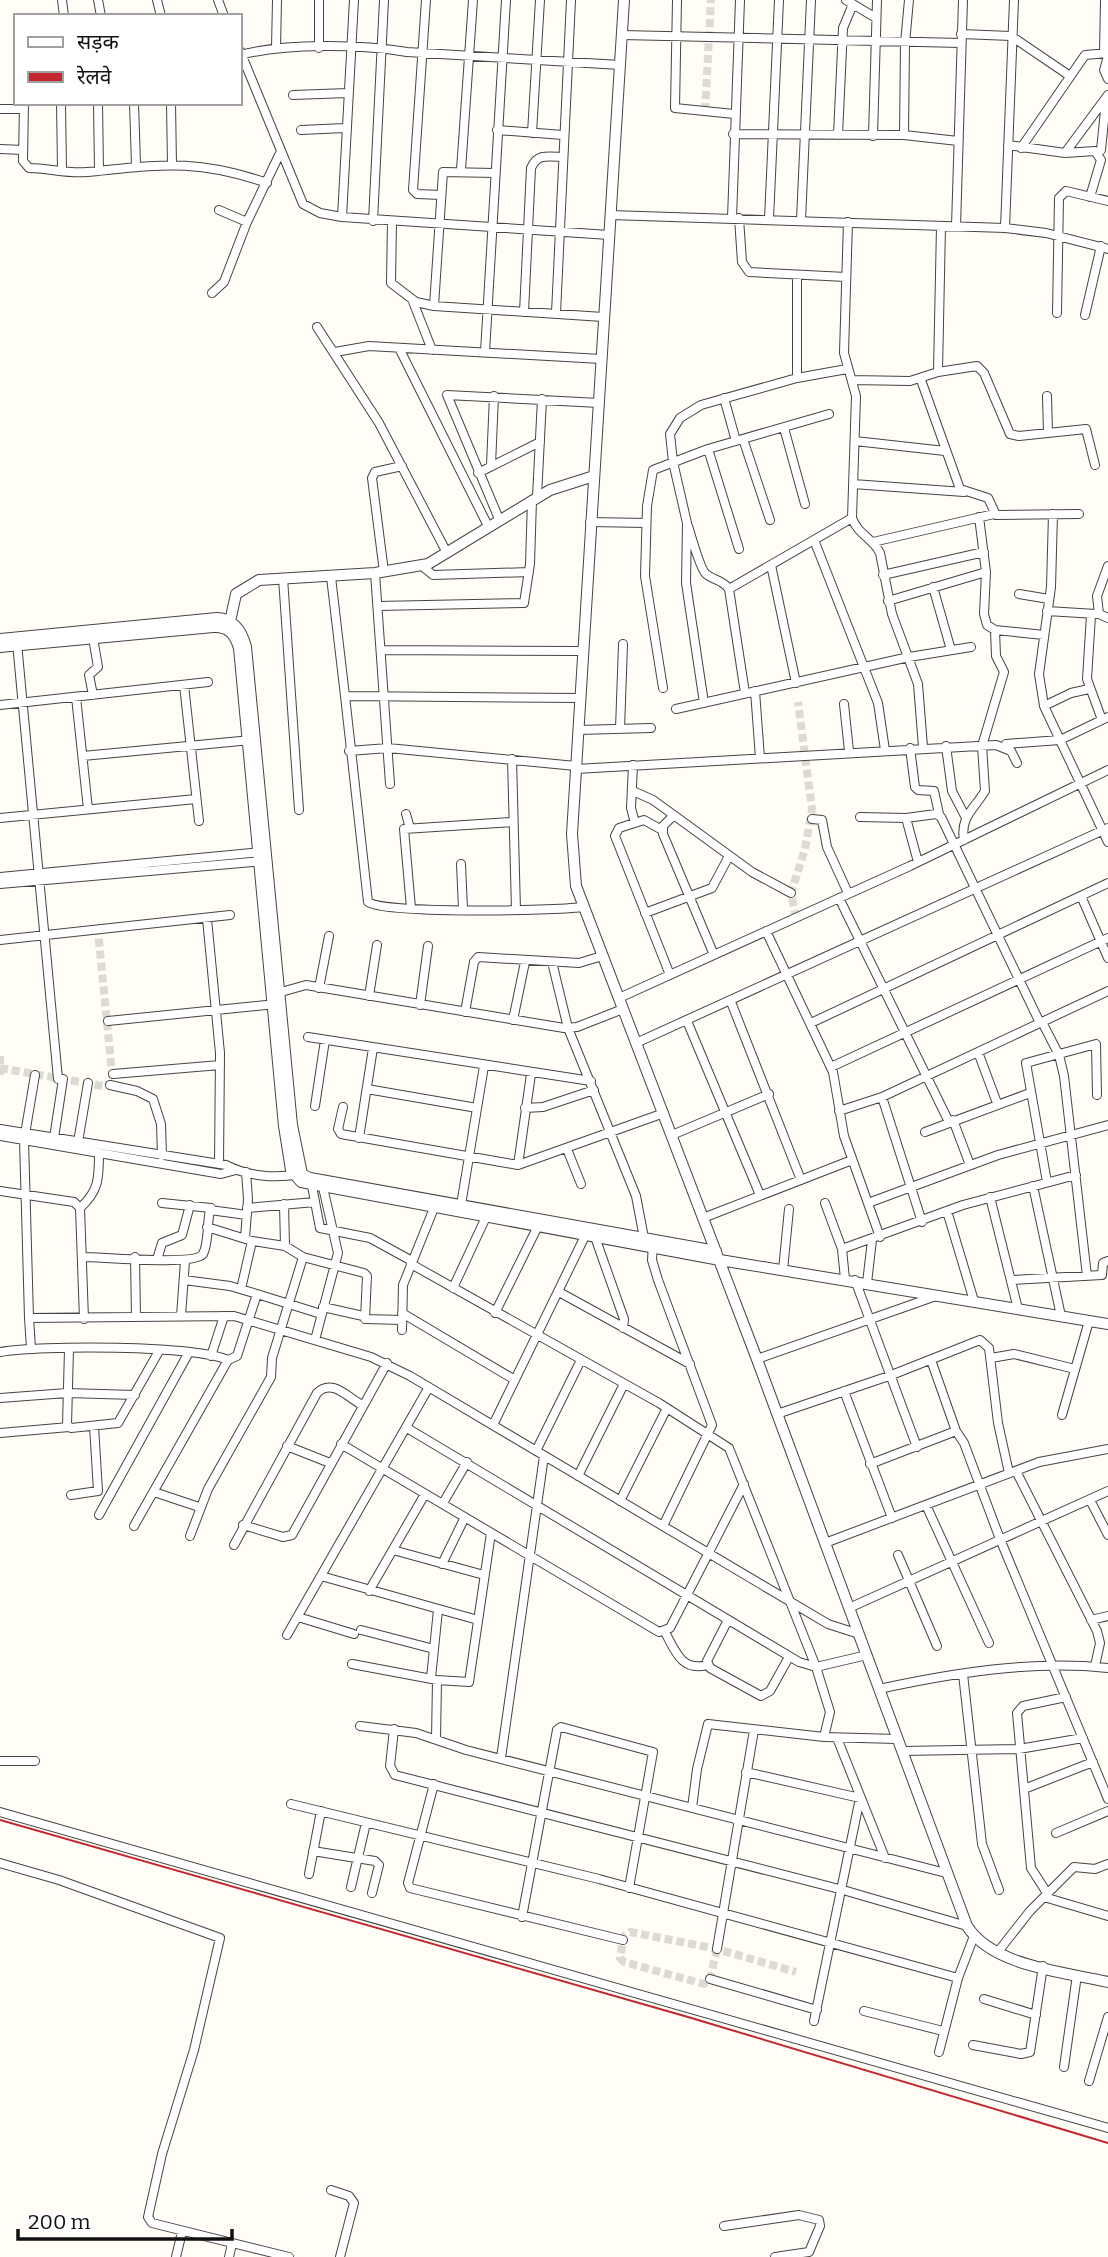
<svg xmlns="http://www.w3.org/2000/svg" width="1108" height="2257" font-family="Bitter,'Noto Sans Devanagari',serif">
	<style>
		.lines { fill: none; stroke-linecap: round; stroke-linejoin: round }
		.minor-tunnel { stroke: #dbdad3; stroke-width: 8; stroke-dasharray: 8 4; stroke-linecap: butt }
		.minor-casing { stroke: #444; stroke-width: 10 }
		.tertiary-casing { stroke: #444; stroke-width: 12 }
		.minor { stroke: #fff; stroke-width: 8 }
		.tertiary { stroke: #fff; stroke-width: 10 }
		.rail { stroke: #c4262e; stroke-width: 2 }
	</style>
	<rect width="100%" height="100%" fill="#fffdf5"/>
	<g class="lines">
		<path class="minor-tunnel" d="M 705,111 L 711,0
			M 796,918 L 791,893 L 805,849 L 812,809 L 798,702
			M 0,1056 L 0,1075
			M 0,1068 L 103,1086 L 113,1083 L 98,931
			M 717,1949 L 710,1979 L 704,1984 L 624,1962 L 620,1958 L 624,1936 L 630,1932 L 717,1949 L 796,1972"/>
		<g class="minor-casing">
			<path id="minor" d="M 62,0 L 64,16
				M 98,0 L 101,16
				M 157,0 L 161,16
				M 218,0 L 224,16
				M 319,0 L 319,48
				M 354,0 L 342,217 L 609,235
				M 426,0 L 413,190 L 417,194 L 441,195
				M 677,0 L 675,108 L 734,114
				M 846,0 L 876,18
				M 961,34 L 1011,36 L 1070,76
				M 622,35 L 961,43
				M 276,48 L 277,0
				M 240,51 L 303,204 L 320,213 L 342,217
				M 1104,53 L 1105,0
				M 240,55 C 286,43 360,44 407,52 L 620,65
				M 1108,56 L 1104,70 L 1108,79
				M 293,95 L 348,93
				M 24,103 L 23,161 L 29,168 C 48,168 68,174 87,172 C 160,165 195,158 267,183
				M 61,103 L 62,170
				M 98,103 L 99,170
				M 134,103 L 136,165
				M 171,103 L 172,165
				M 0,109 L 24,109
				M 301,130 L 345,128
				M 497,130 L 563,135
				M 532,133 L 540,0
				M 733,134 L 904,135 L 958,141
				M 838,135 L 843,28 L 853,4
				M 904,135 L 905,43 L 909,0
				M 873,136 L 877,0
				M 1008,145 L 1065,153 L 1095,151 L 1101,160 L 1090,197
				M 1021,148 L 1085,55 L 1108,53
				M 0,149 L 23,150
				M 1101,150 L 1106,101
				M 1065,153 L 1108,95
				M 461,170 L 473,0
				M 495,173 L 443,172 L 434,306 L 603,317
				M 219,210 L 247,222
				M 610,215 L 1005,228 L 1046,233 L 1108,249
				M 732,218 L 740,0
				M 739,218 L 742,262 L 749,272 L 846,277
				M 769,219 L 779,0
				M 801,220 L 811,0
				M 373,221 L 384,0
				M 392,221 L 391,283 L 416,302 L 434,306
				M 848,222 L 844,353 L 856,396 L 852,518 C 858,535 873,538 880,553 L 892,614 L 918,684 L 923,747
				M 956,226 L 963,0
				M 1005,228 L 1014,0
				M 797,276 L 797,378
				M 212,293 L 224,282 L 247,222 L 281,151
				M 412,299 L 432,350
				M 524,312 L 531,168 C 537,154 547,156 561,157
				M 556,313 L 571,0
				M 1057,313 L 1059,198 L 1066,191 L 1108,201
				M 1085,315 L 1101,246
				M 317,327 L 379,423 L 447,553
				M 400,350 L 488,526
				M 335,352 L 369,346 L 601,359
				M 485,352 L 506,0
				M 938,372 L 941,226
				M 852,380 L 910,381 L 938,372 L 977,366 L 984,373 L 1010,434 L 1019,436 L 1086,429 L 1095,465
				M 921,380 L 960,489 L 988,498 L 996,515 L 1079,514
				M 1047,396 L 1048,433
				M 724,398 L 736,441
				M 784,428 L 805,504
				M 743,439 L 770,520
				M 855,441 L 945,451
				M 708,449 L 739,549
				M 491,465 L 494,396
				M 478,473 L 540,442
				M 853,484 L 964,492
				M 537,497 L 542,399
				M 1053,514 L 1051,587 L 1039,674 L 1044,706 L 1108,842
				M 979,517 L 986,572 L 984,614 L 987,625 L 995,630 L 1044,635
				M 499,519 L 447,395 L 599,403
				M 590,522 L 646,523
				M 688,526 C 691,535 700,569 706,574 C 714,581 722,579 729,589
				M 814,540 L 878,703 L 885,750
				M 873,542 L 994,514
				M 771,565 L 796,683
				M 422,566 L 433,575 L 529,572
				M 1108,566 L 1097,596 L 1099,614 L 1108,618
				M 384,572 L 372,478 L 375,472 L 402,466
				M 375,573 L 390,784
				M 883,575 L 984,552
				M 331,577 L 345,696
				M 283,578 L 299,810
				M 933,587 L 951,650
				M 1019,594 L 1049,599
				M 888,601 L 986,572
				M 378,606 L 524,603 L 530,564 L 532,500
				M 1047,611 L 1096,614
				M 1091,615 L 1087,679 L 1102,720
				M 17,643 L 58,1079
				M 382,650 L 582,651
				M 184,685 L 199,821
				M 663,688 L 645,576 L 647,506 L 653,470 L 708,449 L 829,414
				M 755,691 L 760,758
				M 745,693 L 729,589 L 852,518
				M 93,695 L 89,675 L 98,667 L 93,638
				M 76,697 L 88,809
				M 580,698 L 345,696 L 368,902 C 385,914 554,911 582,907
				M 704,703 L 686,583 L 687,523 L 673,462 L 670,434 L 680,418 L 701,405 L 797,378 L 847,369
				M 844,704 L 849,751
				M 0,705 L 208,682
				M 1044,706 L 1071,693 L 1089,689
				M 676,709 L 909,657 L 971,647
				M 620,729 L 623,644
				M 578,730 L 651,728
				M 1006,744 L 1060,740 L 1108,717
				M 946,746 L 952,791 L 965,816
				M 910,748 L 915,787 L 918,790 L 934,791 L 939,814
				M 349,751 L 388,748 L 576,766
				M 83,756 L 251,740
				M 512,759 L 516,910
				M 633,765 L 631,808 L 635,823
				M 576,769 L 996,745 L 1011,751 L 1017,763
				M 633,791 L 653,800 L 752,872 L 791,893
				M 406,814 L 410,828
				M 672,817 L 663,826 L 663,834 L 714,955
				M 860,817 L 906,818 L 936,814 L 941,817 L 1040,1023
				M 0,818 L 196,799
				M 906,818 L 918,862
				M 812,819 L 822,820 L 827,847 L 848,893
				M 662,830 L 644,820 L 619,828 L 615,836 L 670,975
				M 964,840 C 960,817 974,809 985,791 L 982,746 L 1004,672 L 996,656 L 995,630
				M 461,864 L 463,909
				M 0,877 L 262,852
				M 0,884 L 263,861
				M 1081,896 L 1108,958
				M 839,898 L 949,1122
				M 411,908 L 404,829 L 512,822
				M 645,913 L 712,888 L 729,856
				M 207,919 L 220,1053 L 219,1164
				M 766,931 L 833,1072 L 844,1136 L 880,1237
				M 0,940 L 230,915
				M 552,962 L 568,1028 L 636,1196 L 644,1238
				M 319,988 L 329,936
				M 274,994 L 306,985 L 564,1028 L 577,1027 L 623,1009
				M 369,996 L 377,945
				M 619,998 L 910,866 L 1108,770
				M 731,1002 L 801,1180
				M 420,1005 L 428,946
				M 465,1012 L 474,962 L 478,957 L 579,963 L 602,956
				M 513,1020 L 525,962
				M 108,1021 L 276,1004
				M 687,1021 L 760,1195
				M 1042,1022 L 1059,1055 L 1064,1076 L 1087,1276
				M 811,1023 L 1108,883
				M 308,1037 L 591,1081
				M 636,1043 L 1108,828
				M 978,1052 L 997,1103
				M 831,1067 L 1108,938
				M 113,1074 L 220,1065
				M 35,1075 L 24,1140 L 29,1318 L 234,1316 L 371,1357 L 410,1376 L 828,1624 L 859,1634
				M 110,1085 L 137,1091 L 153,1099 L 161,1124 L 162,1156
				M 367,1089 L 477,1108
				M 882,1097 L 922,1222
				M 315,1106 L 325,1040
				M 343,1107 L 338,1129 L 341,1134 L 518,1165 L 664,1113
				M 525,1108 L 543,1107 L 594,1090
				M 839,1111 L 882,1097 L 1108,991
				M 953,1120 L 970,1165
				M 0,1129 L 226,1165 C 247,1176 275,1179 299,1174
				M 925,1132 L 1030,1093
				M 672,1135 L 769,1094
				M 0,1136 L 221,1174 L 236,1170
				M 54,1138 L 63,1079
				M 359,1138 L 373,1048
				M 78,1142 L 88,1083
				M 567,1149 L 581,1184
				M 518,1165 L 531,1074
				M 1047,1182 L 1026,1063 L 1096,1044 L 1097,1095
				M 312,1186 L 320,1228 L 370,1238 L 412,1261
				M 1033,1186 L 1061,1316
				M 0,1191 L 74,1202 L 80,1208 L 84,1319
				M 990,1197 L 1018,1309
				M 162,1203 L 211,1208
				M 825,1203 L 842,1249
				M 868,1203 L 998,1155 L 1108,1125
				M 284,1204 L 285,1246
				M 461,1205 L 484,1066
				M 80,1208 C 99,1191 99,1178 99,1153
				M 247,1208 L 315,1202
				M 947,1211 L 974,1301
				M 703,1218 L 852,1160
				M 207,1227 L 252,1241 L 285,1246 L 303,1257
				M 595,1237 L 624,1319 L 623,1328
				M 245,1238 L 248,1199 L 246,1172
				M 653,1243 L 652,1260 L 658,1280 L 712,1425 L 663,1526
				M 83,1257 C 102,1257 195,1266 203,1254 C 209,1243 207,1222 210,1210 L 247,1215
				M 135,1257 L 136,1317
				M 157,1260 L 162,1243 L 182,1235 L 190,1205
				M 411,1264 L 659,1403 L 729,1448 L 816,1667 L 830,1712 L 824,1737
				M 783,1270 L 789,1209
				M 845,1279 L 842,1249 L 963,1205 L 1076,1175
				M 184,1280 L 230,1286 L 257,1294
				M 855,1280 L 917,1447
				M 1012,1280 L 1102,1275 L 1103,1263 L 1108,1261
				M 867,1283 L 872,1240
				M 453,1288 L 486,1217
				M 241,1289 L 252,1241
				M 559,1292 L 690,1364
				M 323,1307 L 363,1316
				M 402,1313 L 515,1380
				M 495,1313 L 538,1226
				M 181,1316 L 185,1261
				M 29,1318 L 31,1348
				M 402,1330 L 403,1285 L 436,1203
				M 315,1340 L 338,1253 L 322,1183
				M 69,1349 L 67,1425 L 71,1428 L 118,1423 L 159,1351
				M 0,1352 C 40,1345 193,1345 228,1360 L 134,1526
				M 211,1356 L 224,1316
				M 991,1358 L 1014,1354 L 1075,1369
				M 757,1359 L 936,1296
				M 228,1360 L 237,1356 L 257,1294 L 321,1314
				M 844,1391 L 892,1518
				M 0,1398 L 67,1393 L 135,1395
				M 777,1414 L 889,1376 L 980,1340 L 989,1348 L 998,1423 L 1009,1473
				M 1062,1415 L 1089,1321
				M 493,1425 L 585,1236
				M 407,1428 L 799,1662 L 816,1667 L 867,1655
				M 956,1431 L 964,1443 L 1000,1539 L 1108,1799
				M 0,1433 L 69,1427
				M 341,1444 L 659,1632 L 670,1628 L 744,1484
				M 287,1446 L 330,1463
				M 536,1451 L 581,1360
				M 870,1464 L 956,1431 L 931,1360
				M 1016,1471 L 1097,1631 L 1100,1643 L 1095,1666
				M 578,1476 L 624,1384
				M 154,1492 L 199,1507
				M 71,1495 L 98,1491 L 94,1426
				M 1090,1500 L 1108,1535
				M 620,1501 L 667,1408
				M 443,1503 L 467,1462
				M 926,1505 L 989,1643
				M 99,1515 L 188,1354
				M 243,1525 L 283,1537 L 292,1535 L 387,1363
				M 190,1536 L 208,1489 L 271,1377 L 272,1358 L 303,1257 L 364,1273 L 367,1276 L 365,1319 L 402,1320
				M 825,1543 L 1039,1462 L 1108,1449
				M 234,1545 L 317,1393 C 332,1378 347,1397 362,1405
				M 393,1550 L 484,1575
				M 898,1555 L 937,1646
				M 442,1564 L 465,1517
				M 321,1576 L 478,1620
				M 369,1591 L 425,1494
				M 849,1608 L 1108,1491
				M 298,1617 L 354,1634
				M 728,1620 L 707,1661 L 710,1668 L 761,1696 L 770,1691 L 789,1657
				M 1091,1620 L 1108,1616
				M 361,1630 L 434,1649
				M 665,1632 C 675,1651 682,1672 707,1665
				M 287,1635 L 429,1387
				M 352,1664 L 437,1680 L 469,1682 L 491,1533
				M 963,1674 L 982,1844 L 999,1890
				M 431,1678 L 438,1610
				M 879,1689 C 953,1673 1032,1660 1108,1668
				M 360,1726 L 416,1733 L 466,1750 L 946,1873
				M 394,1729 L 390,1766 L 395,1775 L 843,1890 L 967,1926
				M 837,1738 L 885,1858
				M 436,1739 L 437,1680
				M 902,1751 L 1019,1749 L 1083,1738
				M 501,1758 L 544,1456
				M 0,1761 L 35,1761
				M 746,1772 L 860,1798 L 814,2021
				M 434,1784 L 408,1883 L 410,1888 L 623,1940
				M 1024,1789 L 1093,1762
				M 291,1804 L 599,1879 L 958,1978
				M 692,1808 L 697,1769 L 708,1724 L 824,1737 L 897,1739
				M 0,1812 L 1108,2128
				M 1056,1833 L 1108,1811
				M 313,1851 L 375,1861 L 379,1865 L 372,1893
				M 0,1863 L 59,1880 L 220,1938 L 194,2050 L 162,2154 L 148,2217 L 152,2223 L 289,2257
				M 309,1874 L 321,1811
				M 351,1887 L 366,1823
				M 1047,1893 L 1031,1868 L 1017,1713 L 1023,1706 L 1066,1697
				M 1044,1897 L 1108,1916
				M 522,1917 L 557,1730 L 561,1727 L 653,1752 L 629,1888
				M 717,1949 L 754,1730
				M 997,1953 L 1030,1911 L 1074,1867 L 1095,1869 L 1108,1864
				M 710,1979 L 817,2010
				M 984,1999 L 1036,2015
				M 864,2011 L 943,2031
				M 973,2045 L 1021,2054 L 1030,2052 L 1043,1966
				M 939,2052 L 958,1978 L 974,1936
				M 1064,2067 L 1077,1975
				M 1089,2081 L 1108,2017
				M 331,2190 L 349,2196 L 354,2203 L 340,2257
				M 724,2226 L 799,2215 L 819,2220 L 820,2226 L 809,2252 L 775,2257
				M 176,2257 L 182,2232
				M 229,2257 L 232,2244"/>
		</g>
		<g class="tertiary-casing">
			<path id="tertiary" d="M 624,0 L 572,834 L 576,886 L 755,1354 L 967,1926 C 992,1966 1064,1972 1108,1982
				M 229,626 L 236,594 L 259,580 L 375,573 L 428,564 L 550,490 L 594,476
				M 0,639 L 217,618 C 234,619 242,631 246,647 L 292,1125 L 302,1174 L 310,1178 L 716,1251
				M 0,647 L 213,627 C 228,626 235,634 239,648 L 284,1126 L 291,1170 L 301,1182 L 720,1260 L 1108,1324"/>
		</g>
		<use href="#minor" class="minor"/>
		<use href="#tertiary" class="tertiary"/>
		<path class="rail" d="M 0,1820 L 688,2017 L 1108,2143"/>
	</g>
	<rect x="14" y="14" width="228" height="91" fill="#ffffff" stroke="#a0a0a0" stroke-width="2"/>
	<rect x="28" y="37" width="35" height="10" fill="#ffffff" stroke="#a0a0a0" stroke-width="2"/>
	<text x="77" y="49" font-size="21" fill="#111111">सड़क</text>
	<rect x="28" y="72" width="35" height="10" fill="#c4262e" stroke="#a0a0a0" stroke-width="2"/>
	<text x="77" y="84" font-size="21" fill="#111111">रेलवे</text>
	<path d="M18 2229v10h214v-10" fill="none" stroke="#111111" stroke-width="3.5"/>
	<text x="28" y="2229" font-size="21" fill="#111111" stroke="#ffffff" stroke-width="5" paint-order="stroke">200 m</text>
</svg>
